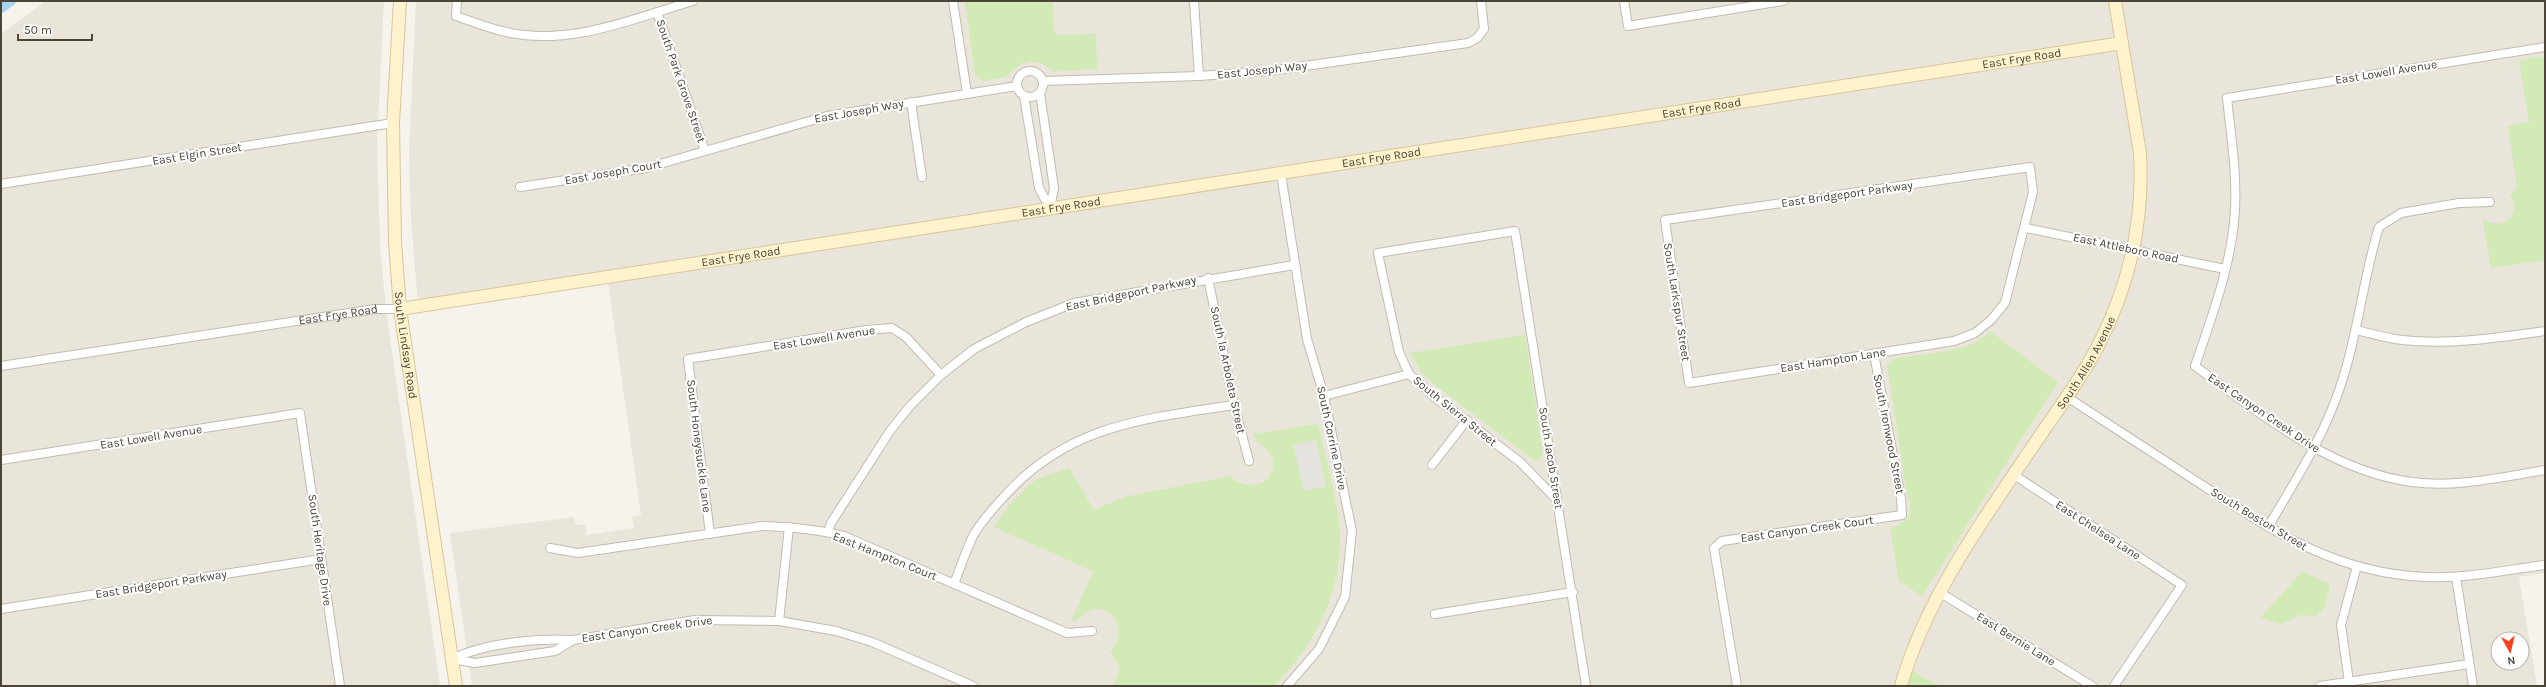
<svg xmlns="http://www.w3.org/2000/svg" width="2546" height="687" font-family="Karla,sans-serif">
	<style>
		.residential { fill: #eae5da; fill-rule: evenodd }
		.green { fill: #d2eab5 }
		.parking { fill: #e5e3e0 }
		.lines { fill: none; stroke-linecap: round; stroke-linejoin: round }
		.canal { stroke: #a9d4f2; stroke-width: 10 }
		.street-casing { stroke: #c2bbae; stroke-width: 10 }
		.secondary-casing { stroke: #d6c79b; stroke-width: 14 }
		.street { stroke: #fff; stroke-width: 8 }
		.secondary { stroke: #fff3cd; stroke-width: 12 }
		.labels { text-anchor: middle; dominant-baseline: central; stroke-width: 4; stroke-linejoin: round; paint-order: stroke }
		.street-label { font-size: 12px; fill: #4b4439; stroke: #fff }
	</style>
	<rect width="100%" height="100%" fill="#f6f3ec"/>
	<path class="residential" d="M 46,1 L 384,1 L 377,142 L 380,244 L 386,310 L 440,686 L 1,686 L 1,34 Z
		M 416,1 L 2545,1 L 2545,573 L 2519,577 L 2537,686 L 472,686 L 450,533 L 574,517 L 576,525 L 585,524 L 587,535 L 634,528 L 632,517 L 641,515 L 607,275 L 418,305 L 411,219 L 409,151 ZM 2498,639 L 2522,639 L 2522,663 L 2498,663 Z"/>
	<path class="green" d="M 965,1 L 1053,1 L 1054,30 L 1058,35 L 1096,34 L 1097,69 L 1053,71 L 1041,63 L 1030,61 L 1021,64 L 1005,77 L 982,81 L 975,75 Z
		M 2545,56 L 2545,260 L 2491,268 L 2483,221 L 2484,219 C 2501,233 2524,214 2510,196 L 2517,188 L 2508,126 L 2529,122 L 2519,60 Z
		M 1990,331 L 2058,382 L 1922,596 L 1899,581 L 1890,528 C 1914,522 1913,509 1906,490 L 1887,364 L 1895,358 C 1923,354 1971,353 1990,331 Z
		M 1525,335 L 1543,452 L 1540,460 L 1535,461 L 1435,385 L 1421,372 L 1410,353 Z
		M 1318,424 C 1326,463 1340,503 1340,543 C 1339,599 1312,648 1274,686 L 1113,686 L 1120,669 L 1110,651 C 1126,638 1119,608 1096,609 C 1085,610 1081,620 1071,622 L 1093,571 L 994,527 L 1010,504 L 1035,480 L 1069,468 L 1094,510 L 1124,497 L 1230,476 C 1246,494 1279,484 1272,457 C 1268,446 1256,444 1253,434 Z
		M 2302,572 L 2330,584 L 2325,607 L 2316,616 L 2300,615 L 2282,624 L 2260,618 Z
		M 1906,667 L 1939,686 L 1901,686 Z"/>
	<path class="parking" d="M 1316,440 L 1326,486 L 1304,491 L 1293,445 Z"/>
	<g class="lines">
		<path class="canal" d="M 1,8 L 11,1"/>
		<g class="street-casing">
			<g id="street">
				<path d="M 457,1 L 456,16 C 471,21 486,27 502,31 C 567,48 632,19 693,1"/>
				<path d="M 953,1 L 967,93"/>
				<path d="M 1194,1 L 1199,76"/>
				<path d="M 1624,1 L 1628,26 L 1783,1"/>
				<path d="M 657,12 L 705,151"/>
				<path d="M 2545,47 L 2227,98 C 2231,135 2237,173 2235,210 C 2232,264 2212,316 2195,366 C 2259,413 2332,472 2412,482 C 2456,488 2502,477 2545,470"/>
				<circle cx="1030" cy="84" r="13"/>
				<path d="M 1043,81 L 1199,76 L 1269,71 L 1468,43 L 1477,38 L 1484,29 L 1481,1"/>
				<path d="M 1040,93 L 1054,188 L 1050,208"/>
				<path d="M 1024,96 L 1039,188 L 1050,208"/>
				<path d="M 911,102 L 922,177"/>
				<path d="M 2030,167 L 2033,192 L 2005,303 L 1991,320 L 1975,333 L 1954,341 L 1689,383 L 1665,220 Z"/>
				<path d="M 1281,174 L 1307,339 L 1324,396 L 1352,531 L 1345,597 L 1319,649 L 1287,686"/>
				<path d="M 1,184 L 393,123"/>
				<path d="M 520,187 L 646,168 L 827,116 L 1017,86"/>
				<path d="M 2026,228 L 2225,269"/>
				<path d="M 1208,278 L 1234,405 L 1249,461"/>
				<path d="M 2356,330 C 2369,333 2382,337 2395,339 C 2445,346 2496,338 2545,331"/>
				<path id="s1" d="M 1,366 L 375,309 L 400,309"/>
				<path d="M 1324,396 L 1409,374"/>
				<path d="M 2067,397 C 2110,425 2153,453 2196,481 C 2270,529 2333,573 2425,577 C 2465,579 2505,570 2545,565"/>
				<path d="M 1,460 L 300,413 L 340,686"/>
				<path d="M 1432,465 L 1467,420"/>
				<path d="M 2014,475 L 2182,585 L 2114,686"/>
				<path d="M 1557,500 L 1520,462 L 1436,398 L 1409,374 L 1399,352 L 1378,253 L 1515,231 L 1586,686"/>
				<path d="M 2268,527 C 2297,478 2328,430 2344,375 C 2359,326 2364,275 2379,227 L 2401,213 L 2459,203 L 2490,202"/>
				<path d="M 828,532 L 831,523 L 890,431 L 910,406 L 941,375 L 974,349 L 1026,322 L 1074,303 L 1294,265"/>
				<path d="M 710,534 L 688,359 L 866,330 L 892,328 L 906,337 L 941,375"/>
				<path d="M 550,548 L 578,553 L 762,526 C 790,527 817,529 844,536 L 1067,633 L 1092,631"/>
				<path d="M 2456,577 L 2473,686"/>
				<path d="M 954,584 C 960,569 965,553 972,538 C 978,525 991,511 1001,500 C 1066,425 1142,419 1234,405"/>
				<path d="M 1939,592 L 2092,686"/>
				<path d="M 1,609 L 321,559"/>
				<path d="M 1435,614 L 1573,592"/>
				<path d="M 779,621 L 789,527"/>
				<path d="M 452,659 C 485,643 536,638 573,640 L 695,620 L 779,621 L 836,631 L 872,642 L 973,686"/>
				<path d="M 452,659 L 475,663 L 555,651 L 573,640"/>
				<path d="M 2349,682 L 2341,625 L 2357,566"/>
				<path d="M 1737,686 L 1714,548 L 1722,541 L 1902,515 L 1901,498 L 1874,354"/>
				<path d="M 2320,686 L 2469,664"/>
			</g>
		</g>
		<g class="secondary-casing">
			<g id="secondary">
				<path id="s2" d="M 400,1 L 393,123 L 395,242 L 400,309 L 456,686"/>
				<path id="s3" d="M 400,309 L 2122,43"/>
				<path id="s4" d="M 1901,686 C 1927,593 1993,506 2046,427 C 2064,401 2083,375 2097,348 C 2129,287 2144,221 2140,153 L 2115,1"/>
			</g>
		</g>
		<use href="#street" class="street"/>
		<use href="#secondary" class="secondary"/>
	</g>
	<g class="labels">
		<g class="street-label">
			<text stroke="none"><textPath href="#s3" startOffset="1641">East Frye Road</textPath></text>
			<text transform="translate(1262 70) rotate(-6)">East Joseph Way</text>
			<text transform="translate(2386 72) rotate(-9)">East Lowell Avenue</text>
			<text transform="translate(681 81) rotate(71)">South Park Grove Street</text>
			<text stroke="none"><textPath href="#s3" startOffset="1317">East Frye Road</textPath></text>
			<text transform="translate(859 111) rotate(-10)">East Joseph Way</text>
			<text transform="translate(197 154) rotate(-9)">East Elgin Street</text>
			<text stroke="none"><textPath href="#s3" startOffset="993">East Frye Road</textPath></text>
			<text transform="translate(613 172) rotate(-10)">East Joseph Court</text>
			<text transform="translate(1847 194) rotate(-8)">East Bridgeport Parkway</text>
			<text stroke="none"><textPath href="#s3" startOffset="669">East Frye Road</textPath></text>
			<text transform="translate(2126 248) rotate(12)">East Attleboro Road</text>
			<text stroke="none"><textPath href="#s3" startOffset="345">East Frye Road</textPath></text>
			<text transform="translate(1131 293) rotate(-12)">East Bridgeport Parkway</text>
			<text transform="translate(1677 302) rotate(81)">South Larkspur Street</text>
			<text stroke="none"><textPath href="#s1" startOffset="341">East Frye Road</textPath></text>
			<text transform="translate(824 338) rotate(-9)">East Lowell Avenue</text>
			<text stroke="none"><textPath href="#s2" startOffset="345">South Lindsay Road</textPath></text>
			<text transform="translate(1833 360) rotate(-9)">East Hampton Lane</text>
			<text stroke="none"><textPath href="#s4" startOffset="374">South Allen Avenue</textPath></text>
			<text transform="translate(1228 370) rotate(78)">South la Arboleta Street</text>
			<text transform="translate(1455 411) rotate(39)">South Sierra Street</text>
			<text transform="translate(2264 413) rotate(34)">East Canyon Creek Drive</text>
			<text transform="translate(1889 434) rotate(79)">South Ironwood Street</text>
			<text transform="translate(151 437) rotate(-9)">East Lowell Avenue</text>
			<text transform="translate(1332 438) rotate(78)">South Corrine Drive</text>
			<text transform="translate(699 446) rotate(83)">South Honeysuckle Lane</text>
			<text transform="translate(1551 458) rotate(81)">South Jacob Street</text>
			<text transform="translate(2259 519) rotate(31)">South Boston Street</text>
			<text transform="translate(1807 529) rotate(-8)">East Canyon Creek Court</text>
			<text transform="translate(2098 530) rotate(33)">East Chelsea Lane</text>
			<text transform="translate(320 550) rotate(82)">South Heritage Drive</text>
			<text transform="translate(885 556) rotate(22)">East Hampton Court</text>
			<text transform="translate(161 584) rotate(-9)">East Bridgeport Parkway</text>
			<text transform="translate(647 629) rotate(-8)">East Canyon Creek Drive</text>
			<text transform="translate(2016 639) rotate(32)">East Bernie Lane</text>
		</g>
	</g>
	<rect width="2546" height="687" fill="none" stroke="#4b4439" stroke-width="4"/>
	<g transform="translate(2510 651) rotate(172)"><circle r="19" fill="#ffffff" stroke="#b7b4b0"/>
	<path d="M0-3L7 15L0 10L-7 15Z" fill="#fc3f1d"/>
	<text y="-6" font-size="11" font-weight="bold" text-anchor="middle" fill="#4b4439">N</text>
	</g>
	<path d="M18 34v6h74v-6" fill="none" stroke="#4b4439" stroke-width="2"/>
	<text x="24" y="34" font-size="12" fill="#4b4439" stroke="#ffffff" stroke-width="3" paint-order="stroke">50 m</text>
</svg>
